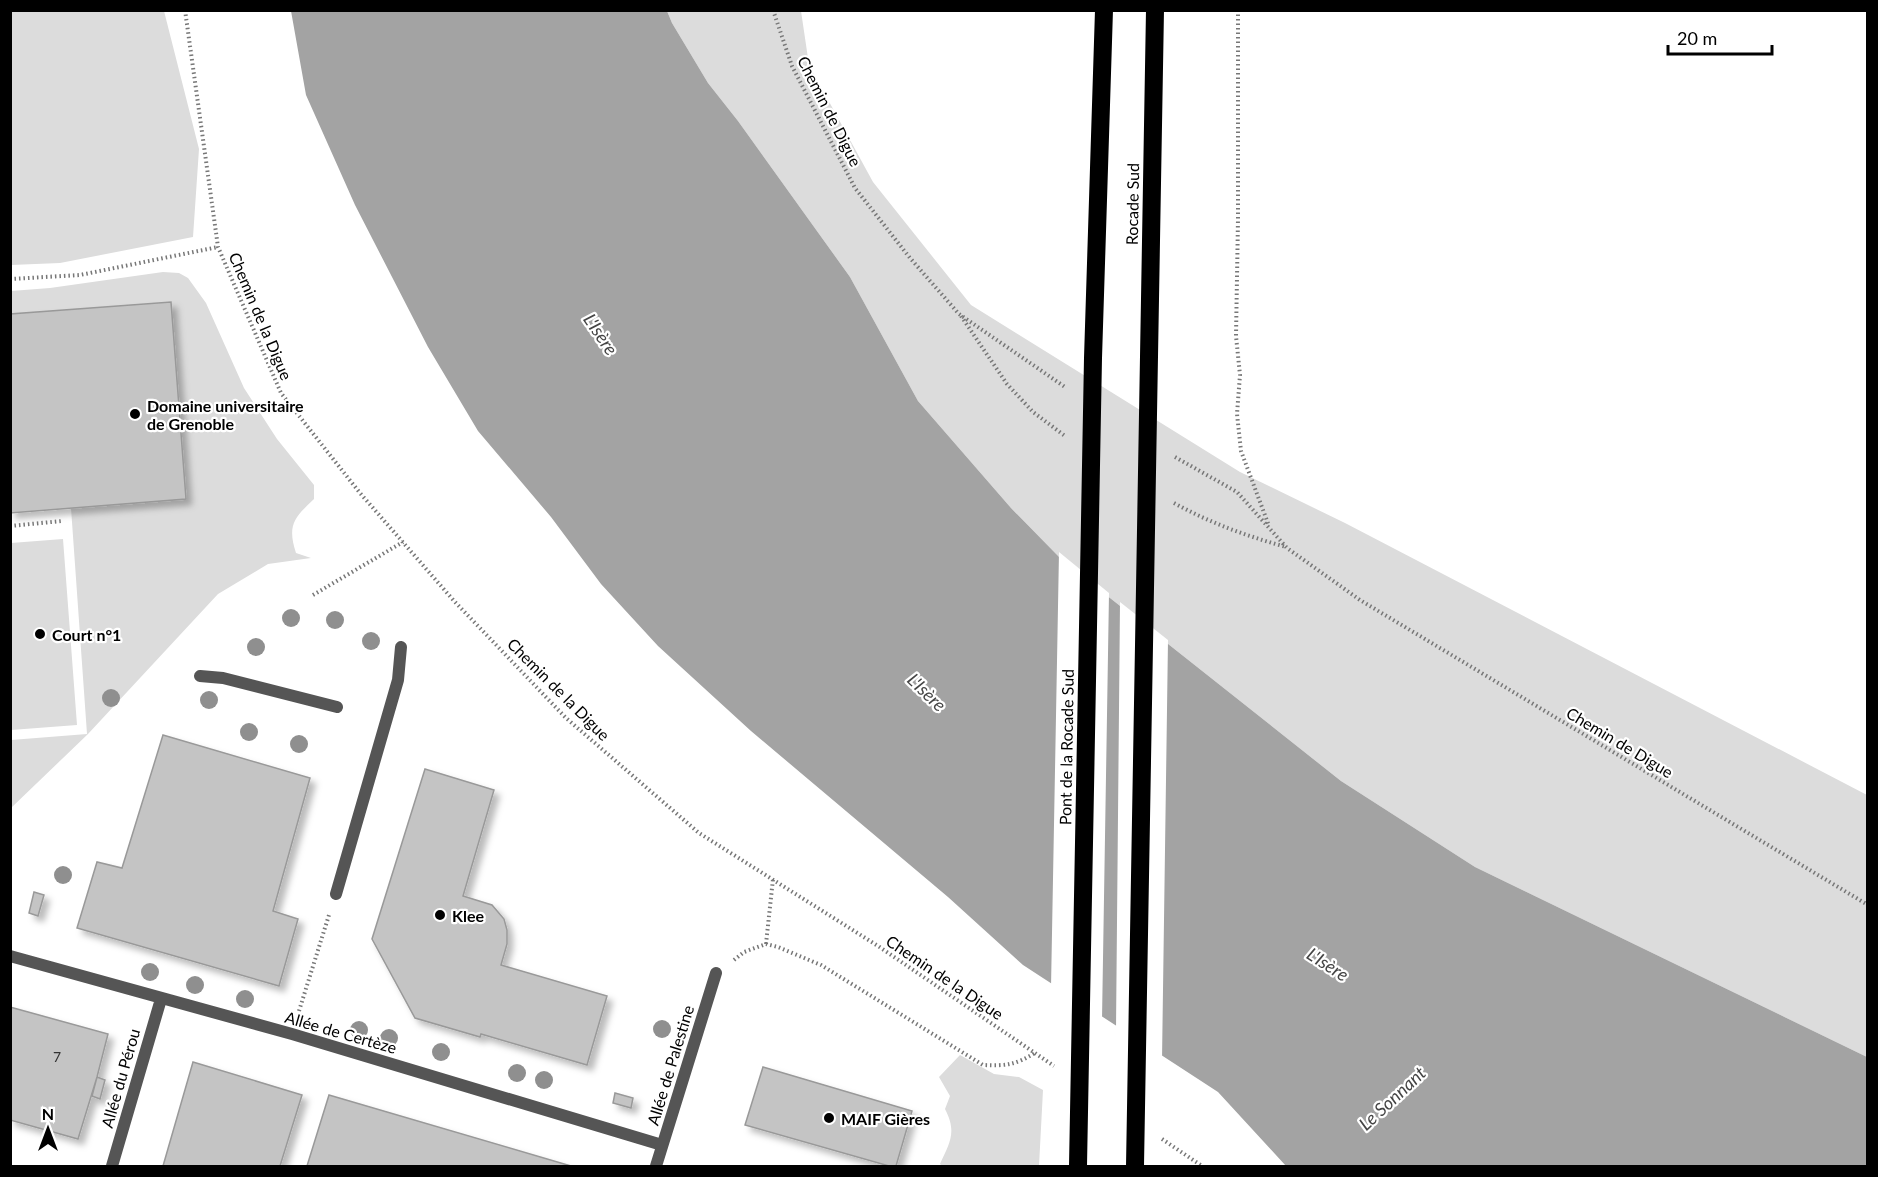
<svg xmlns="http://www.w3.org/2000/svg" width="1878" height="1177" font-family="Lato,sans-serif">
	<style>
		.green { fill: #dcdcdc }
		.water { fill: #a3a3a3 }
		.pier { fill: #fff }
		.building { fill: #c4c4c4; stroke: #999; stroke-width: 1.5; filter: url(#shadow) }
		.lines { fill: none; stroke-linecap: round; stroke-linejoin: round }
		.path { stroke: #777; stroke-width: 4; stroke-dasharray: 1.5 3; stroke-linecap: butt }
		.lane { stroke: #555; stroke-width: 12 }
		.street { stroke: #555; stroke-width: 12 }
		.highway { stroke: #000; stroke-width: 18 }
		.tree { fill: #8f8f8f }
		.poi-dot { fill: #000; stroke: #fff; stroke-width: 2 }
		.labels { text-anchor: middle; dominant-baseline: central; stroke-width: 4.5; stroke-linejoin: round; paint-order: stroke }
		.number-label { font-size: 14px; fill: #313131 }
		.street-label { font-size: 16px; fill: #000; stroke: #fff }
		.poi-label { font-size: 16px; font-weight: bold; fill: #000; stroke: #fff; text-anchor: start }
		.water-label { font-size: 18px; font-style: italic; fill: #444; stroke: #fff }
	</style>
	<defs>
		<filter id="shadow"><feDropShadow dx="5.5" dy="5.5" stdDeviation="3" flood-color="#0004"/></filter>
	</defs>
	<rect width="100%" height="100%" fill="#fff"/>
	<path class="green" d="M 10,11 L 164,11 L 199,149 L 193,237 L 60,263 L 11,265 Z
		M 667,11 L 801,11 L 809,65 L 873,182 L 971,305 L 1240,472 L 1345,523 L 1867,795 L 1867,1057 L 1475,867 L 1341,781 L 1062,560 L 1011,508 L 918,401 L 850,277 L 738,121 L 708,83 L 672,23 Z
		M 163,272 L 179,273 L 188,278 L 206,303 L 244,388 L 277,439 L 314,485 L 314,499 C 294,518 287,525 296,553 L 311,558 L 268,564 L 218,594 L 88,734 L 11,808 L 11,740 L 87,734 L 71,508 L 186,498 L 171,302 L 11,314 L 11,291 L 50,288 Z
		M 63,539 L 77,725 L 11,730 L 11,543 Z
		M 960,1055 L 994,1074 L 1019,1077 L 1043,1090 L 1039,1166 L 942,1166 L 940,1164 C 950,1142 957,1132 945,1109 L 950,1096 L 939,1077 Z"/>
	<path class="water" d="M 291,11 L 667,11 L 672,23 L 708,83 L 738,121 L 850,277 L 918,401 L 1011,508 L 1062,560 L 1341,781 L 1475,867 L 1867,1057 L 1867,1166 L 1286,1166 L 1218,1092 L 1023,965 L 948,897 L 751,731 L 658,646 L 601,584 L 551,517 L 478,431 L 428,347 L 355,205 L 306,95 Z"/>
	<path class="pier" d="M 1059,552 L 1109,593 L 1102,1020 L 1051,988 Z
		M 1120,602 L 1168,640 L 1162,1060 L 1116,1030 Z"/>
	<path class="building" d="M 171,302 L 186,499 L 10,513 L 10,314 Z
		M 163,735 L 310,778 L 273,911 L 298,919 L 279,986 L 77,928 L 97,862 L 122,868 Z
		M 425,769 L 494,790 L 463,896 L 492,905 L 504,919 L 507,930 L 507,944 L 501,965 L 607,996 L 587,1065 L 481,1034 L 480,1037 L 415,1018 L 372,939 Z
		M 34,892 L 44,895 L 38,916 L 29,913 Z
		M 10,1007 L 108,1034 L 97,1077 L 78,1139 L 10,1120 Z
		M 193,1062 L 302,1095 L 280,1166 L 163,1166 Z
		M 763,1067 L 912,1111 L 896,1166 L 889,1166 L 745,1125 Z
		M 97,1077 L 105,1080 L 100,1099 L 92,1096 Z
		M 615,1093 L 633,1098 L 631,1108 L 613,1103 Z
		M 329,1095 L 571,1166 L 307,1166 Z"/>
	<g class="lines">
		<path class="path" d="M 185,10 L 218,247 L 281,393 L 360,493 L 455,602 L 566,718 L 699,833 L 878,946 L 1054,1066
			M 773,10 L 792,66 L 855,188 L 910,258 L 959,314 L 1065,387
			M 1238,10 L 1238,219 L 1236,336 L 1240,375 L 1237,414 L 1241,451 L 1269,526
			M 10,279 L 80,275 L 218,247
			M 961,316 L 1007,384 L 1033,412 L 1065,436
			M 1175,457 L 1237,492 L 1287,548 L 1360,600 L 1868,905
			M 1174,503 C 1210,523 1247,536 1286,547
			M 10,526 L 62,521
			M 313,595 L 403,542
			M 766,944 L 773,879
			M 734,960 L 744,952 L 766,944 L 778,947 L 821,965 L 983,1065 C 1006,1066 1015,1065 1035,1053
			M 299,1011 L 329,915
			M 1162,1139 L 1202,1166"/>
		<path class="lane" d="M 200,676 L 223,678 L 337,707
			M 336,894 L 398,680 L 401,647"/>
		<path class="street" d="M 10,956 L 292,1034 L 662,1145
			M 112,1166 L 161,999
			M 656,1166 L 716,973"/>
		<path class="highway" d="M 1078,1166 L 1093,358 L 1104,10
			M 1135,1166 L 1155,10"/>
	</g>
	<g class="tree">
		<circle cx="291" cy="618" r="9"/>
		<circle cx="335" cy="620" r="9"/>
		<circle cx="371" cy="641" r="9"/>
		<circle cx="256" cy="647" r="9"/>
		<circle cx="111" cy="698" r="9"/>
		<circle cx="209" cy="700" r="9"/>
		<circle cx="249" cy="732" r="9"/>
		<circle cx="299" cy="744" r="9"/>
		<circle cx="63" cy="875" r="9"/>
		<circle cx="150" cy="972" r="9"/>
		<circle cx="195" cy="985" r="9"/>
		<circle cx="245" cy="999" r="9"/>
		<circle cx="662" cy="1029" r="9"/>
		<circle cx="359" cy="1030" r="9"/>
		<circle cx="389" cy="1038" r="9"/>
		<circle cx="441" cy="1052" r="9"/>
		<circle cx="517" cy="1073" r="9"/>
		<circle cx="544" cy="1080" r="9"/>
	</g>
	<g class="poi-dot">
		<circle cx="135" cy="414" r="6"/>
		<circle cx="40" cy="634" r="6"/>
		<circle cx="440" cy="915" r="6"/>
		<circle cx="829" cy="1118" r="6"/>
	</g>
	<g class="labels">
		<g class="number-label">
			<text x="57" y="1056">7</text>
		</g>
		<g class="street-label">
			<text transform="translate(830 111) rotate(63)">Chemin de Digue</text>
			<text transform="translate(1132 204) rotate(-89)">Rocade Sud</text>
			<text transform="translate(261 316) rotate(67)">Chemin de la Digue</text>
			<text transform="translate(559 689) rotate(45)">Chemin de la Digue</text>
			<text transform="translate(1620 742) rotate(31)">Chemin de Digue</text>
			<text transform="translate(1066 747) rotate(-89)">Pont de la Rocade Sud</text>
			<text transform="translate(945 977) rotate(34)">Chemin de la Digue</text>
			<text transform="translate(341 1032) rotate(16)">Allée de Certèze</text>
			<text transform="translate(670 1065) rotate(-73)">Allée de Palestine</text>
			<text transform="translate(120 1078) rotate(-74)">Allée du Pérou</text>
		</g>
		<g class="poi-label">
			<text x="147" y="405">Domaine universitaire<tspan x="147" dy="18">de Grenoble</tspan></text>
			<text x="52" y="634">Court n°1</text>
			<text x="452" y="915">Klee</text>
			<text x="841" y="1118">MAIF Gières</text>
		</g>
		<g class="water-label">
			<text transform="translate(601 334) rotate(56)">L'Isère</text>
			<text transform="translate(927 692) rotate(44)">L'Isère</text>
			<text transform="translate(1328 964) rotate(33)">L'Isère</text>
			<text transform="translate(1392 1098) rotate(-43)">Le Sonnant</text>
		</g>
	</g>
	<rect width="1878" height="1177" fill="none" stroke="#000000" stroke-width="24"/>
	<g transform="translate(48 1129)" stroke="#ffffff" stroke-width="4.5" paint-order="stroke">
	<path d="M0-4.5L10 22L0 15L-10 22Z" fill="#000000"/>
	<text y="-9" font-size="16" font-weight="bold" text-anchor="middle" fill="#000000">N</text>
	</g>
	<path d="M1668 45v9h104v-9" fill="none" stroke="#000000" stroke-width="3"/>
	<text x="1677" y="45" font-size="18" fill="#000000" stroke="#ffffff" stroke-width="4.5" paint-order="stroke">20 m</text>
</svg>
